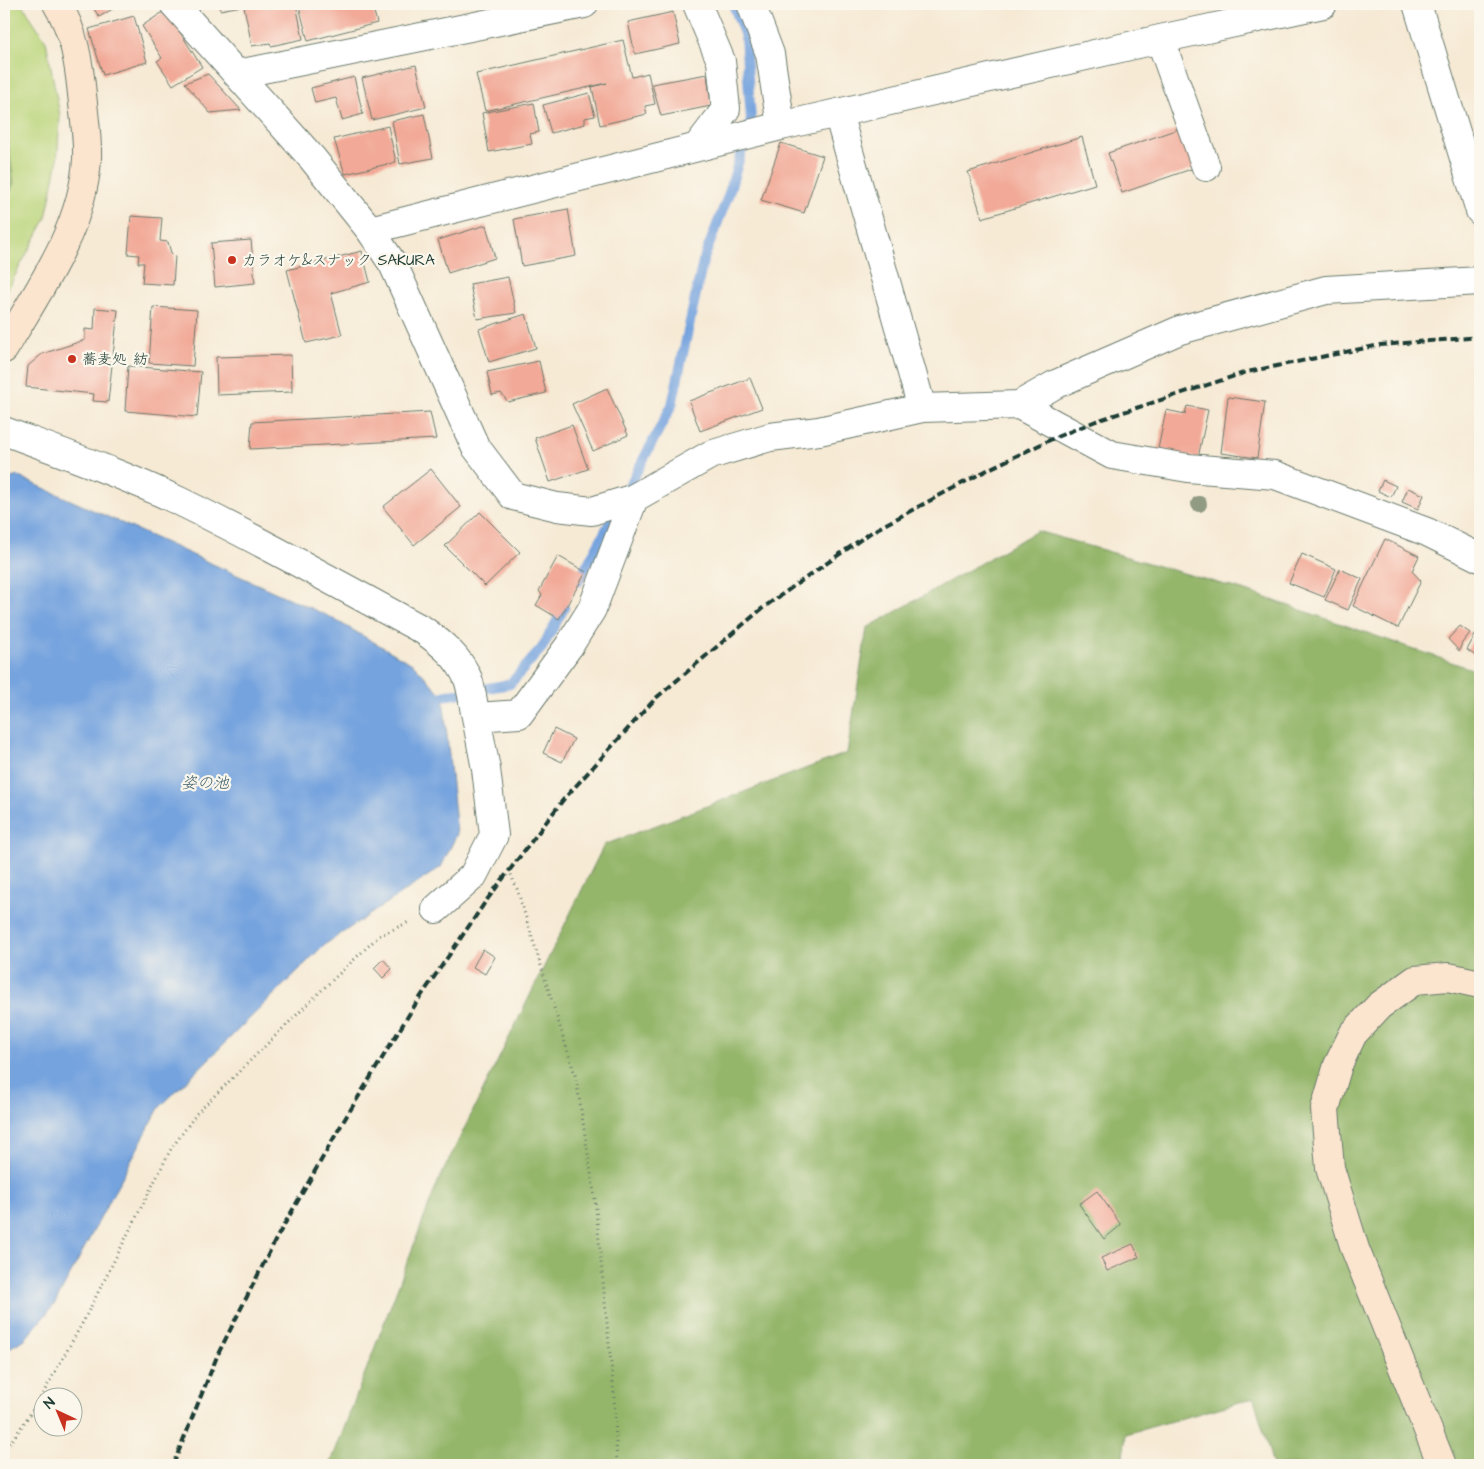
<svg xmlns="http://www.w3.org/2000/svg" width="1484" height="1469" font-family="'Architects Daughter','Klee One',sans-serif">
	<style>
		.green { fill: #bbd57b; stroke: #6d8958 }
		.forest { fill: #94b66b; stroke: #5a7a50 }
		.water { fill: #75a3de; stroke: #4a7089 }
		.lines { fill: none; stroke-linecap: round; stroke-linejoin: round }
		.stream { stroke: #75a3de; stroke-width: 10 }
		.building { fill: #f2a997 }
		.street-casing { stroke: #6a7a6c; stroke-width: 30 }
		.secondary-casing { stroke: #6a7a6c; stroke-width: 30 }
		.path { stroke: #6a7a6c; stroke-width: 3; stroke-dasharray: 1 4; stroke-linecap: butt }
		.street { stroke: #fff; stroke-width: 28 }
		.secondary { stroke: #fbe5cf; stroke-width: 28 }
		.rail { stroke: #1f3d34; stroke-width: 4; stroke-dasharray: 8 4; stroke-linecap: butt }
		.tree { fill: #919b84 }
		.poi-dot { fill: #c8321e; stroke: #fbf7ec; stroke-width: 2 }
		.labels { text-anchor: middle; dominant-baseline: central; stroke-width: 4.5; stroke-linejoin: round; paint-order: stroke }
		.poi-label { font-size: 15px; fill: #1f3d34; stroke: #fbf7ec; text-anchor: start }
		.water-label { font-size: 16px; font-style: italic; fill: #395c67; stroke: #fbf7ec }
	</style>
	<rect width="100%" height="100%" fill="#fbf7ec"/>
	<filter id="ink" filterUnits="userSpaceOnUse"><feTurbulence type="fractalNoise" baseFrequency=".02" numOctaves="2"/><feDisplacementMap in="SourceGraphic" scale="10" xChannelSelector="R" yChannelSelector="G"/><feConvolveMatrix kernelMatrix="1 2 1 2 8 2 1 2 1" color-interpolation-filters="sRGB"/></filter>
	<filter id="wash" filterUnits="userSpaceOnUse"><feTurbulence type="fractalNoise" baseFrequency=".0096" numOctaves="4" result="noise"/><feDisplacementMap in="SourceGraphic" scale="20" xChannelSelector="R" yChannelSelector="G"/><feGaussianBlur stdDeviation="1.12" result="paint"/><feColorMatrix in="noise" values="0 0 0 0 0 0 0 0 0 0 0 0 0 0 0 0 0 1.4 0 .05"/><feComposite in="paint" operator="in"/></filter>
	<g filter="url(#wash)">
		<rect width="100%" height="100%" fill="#f6ead5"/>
		<path class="green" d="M 4,4 L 22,4 L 46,41 L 60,116 L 57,164 L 46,218 L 4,296 Z"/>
		<path class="forest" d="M 4,120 L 14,182 L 4,208 Z
			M 1037,531 L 1249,592 L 1480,672 L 1480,1465 L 1273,1465 L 1254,1398 L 1126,1434 L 1122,1465 L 330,1465 L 437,1184 L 604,845 L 847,753 L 867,628 Z"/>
		<path class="water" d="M 17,476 L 328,616 L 414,665 L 443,696 L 457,834 L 441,867 L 324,945 L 159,1108 L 54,1305 L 25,1339 L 4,1351 L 4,481 Z"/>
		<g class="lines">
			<path class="stream" d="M 624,496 L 672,405 L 703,261 L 728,196 L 751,120 L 745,36 L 733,4
				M 578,582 L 617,509
				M 443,696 L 510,684 L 542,648 L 564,608"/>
		</g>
		<g id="blocks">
			<path class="building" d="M 91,4 L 121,4 L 99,17 Z
				M 219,4 L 247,4 L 247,5 L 220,10 Z
				M 262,4 L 296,4 L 303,39 L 271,46 L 270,43 L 252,46 L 244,7 Z
				M 307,4 L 372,4 L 377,23 L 308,41 L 299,6 Z
				M 166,10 L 202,67 L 173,85 L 157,61 L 162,58 L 142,26 Z
				M 673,12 L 680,44 L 635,54 L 628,22 Z
				M 134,16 L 147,62 L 103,75 L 89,29 Z
				M 623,40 L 632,77 L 648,73 L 655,104 L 645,106 L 647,114 L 600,125 L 592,87 L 607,83 L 485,111 L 476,74 Z
				M 416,65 L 426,107 L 372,120 L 362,78 Z
				M 208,74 L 241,110 L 210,113 L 185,83 Z
				M 707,74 L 711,106 L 661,116 L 652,84 Z
				M 354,77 L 363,114 L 342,120 L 336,98 L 315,103 L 311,88 Z
				M 589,93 L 595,116 L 585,118 L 585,124 L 551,133 L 543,105 Z
				M 534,103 L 539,132 L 530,134 L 532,144 L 489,152 L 482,113 Z
				M 424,114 L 433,158 L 400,164 L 392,121 Z
				M 388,126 L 396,162 L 345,174 L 334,139 Z
				M 1184,127 L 1197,167 L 1122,193 L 1108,153 Z
				M 1082,137 L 1095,184 L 982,218 L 968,172 Z
				M 781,143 L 823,156 L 804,213 L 761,200 Z
				M 568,209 L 576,256 L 522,266 L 514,219 Z
				M 131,216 L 162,218 L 160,241 L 168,242 L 171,253 L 175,256 L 173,285 L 142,283 L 144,263 L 138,263 L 139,255 L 128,254 Z
				M 486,225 L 495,258 L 448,273 L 438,240 Z
				M 251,240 L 255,283 L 215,287 L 211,243 Z
				M 362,251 L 370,282 L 331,293 L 342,335 L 306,343 L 287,270 Z
				M 508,277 L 516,313 L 477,319 L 470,284 Z
				M 153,307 L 197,310 L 193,366 L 149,363 Z
				M 95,308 L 118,310 L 108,402 L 93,401 L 94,394 L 26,387 L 28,366 L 42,354 L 85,340 L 85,329 L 94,330 Z
				M 526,314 L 536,348 L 489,362 L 479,329 Z
				M 291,355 L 292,392 L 217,395 L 216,357 Z
				M 539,361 L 546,393 L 508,402 L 501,393 L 492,395 L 487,372 Z
				M 128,366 L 201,372 L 197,417 L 125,411 Z
				M 750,378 L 762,408 L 700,431 L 689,401 Z
				M 607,388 L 628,435 L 593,451 L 572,404 Z
				M 1228,397 L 1265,402 L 1257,458 L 1221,453 Z
				M 1187,406 L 1208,410 L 1198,458 L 1158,449 L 1166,410 L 1185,414 Z
				M 430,412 L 436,439 L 250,449 L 252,422 Z
				M 572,425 L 588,469 L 550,482 L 535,438 Z
				M 431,469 L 461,507 L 414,545 L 383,507 Z
				M 1383,480 L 1396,486 L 1391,497 L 1378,491 Z
				M 1408,488 L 1424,495 L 1418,509 L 1402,502 Z
				M 480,512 L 520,552 L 485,586 L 445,546 Z
				M 1385,539 L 1419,556 L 1412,571 L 1421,581 L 1398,628 L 1353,606 Z
				M 1302,554 L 1336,569 L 1324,597 L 1289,583 Z
				M 558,556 L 586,572 L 559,619 L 536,605 L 542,595 L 539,591 Z
				M 1340,569 L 1362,579 L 1348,610 L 1325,600 Z
				M 1460,626 L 1470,633 L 1462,643 L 1459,651 L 1448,639 Z
				M 1480,626 L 1480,659 L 1467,650 Z
				M 554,729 L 574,739 L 562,762 L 543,753 Z
				M 483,949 L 495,957 L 485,974 L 473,967 Z
				M 383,959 L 392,969 L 383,978 L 374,968 Z
				M 1097,1191 L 1121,1225 L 1104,1239 L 1079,1204 Z
				M 1133,1244 L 1139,1257 L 1107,1271 L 1101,1258 Z"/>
		</g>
	</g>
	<g filter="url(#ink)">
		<use href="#blocks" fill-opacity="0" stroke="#6a7a6c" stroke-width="1"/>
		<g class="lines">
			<g class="street-casing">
				<path id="street" d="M 174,4 L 312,158 L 370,230 L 393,264 L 475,446 L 513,496 L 557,507 L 592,511 L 634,498 L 710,455 L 770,437 L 819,431 L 922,408 L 1019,405 L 1056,384 L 1180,330 L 1326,290 L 1480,281
					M 697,4 L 721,61 L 726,109 L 697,147
					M 751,4 L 770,54 L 781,126
					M 1417,4 L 1480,211
					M 1160,39 L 1206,167
					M 238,74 L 584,4
					M 838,113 L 922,408
					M 370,230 L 781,126 L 1160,39 L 1323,4
					M 1019,405 L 1112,455 L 1188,468 L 1275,475 L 1427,532 L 1480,558
					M 4,431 C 63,453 122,474 179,501 C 262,541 342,587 423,630 C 441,643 459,657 468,679 C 472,690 473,705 476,717 L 519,714 L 569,646 L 592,609 L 634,498
					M 436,909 L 473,876 L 494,835 L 486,769 L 476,717"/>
			</g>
			<g class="secondary-casing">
				<path id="secondary" d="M 4,349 C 38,291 83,228 87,159 C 88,138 84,115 82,94 C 79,64 74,30 57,4
					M 1442,1465 L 1355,1249 L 1330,1168 L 1325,1109 L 1338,1065 L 1353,1034 L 1379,1006 L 1415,980 L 1448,977 L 1480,984"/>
			</g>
			<path class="path" d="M 509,870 L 517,889 L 576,1078 L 595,1199 L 614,1395 L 617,1465
				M 4,1452 L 37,1404 L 83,1322 L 171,1149 L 197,1113 L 324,988 L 379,936 L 411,921"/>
			<use href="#street" class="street"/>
			<use href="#secondary" class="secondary"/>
			<path class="rail" d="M 173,1465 L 218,1354 L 276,1239 L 343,1122 L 413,1008 L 486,901 L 563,800 L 656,698 L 764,607 L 873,531 L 991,468 L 1054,438 L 1096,421 L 1247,372 L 1380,345 L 1480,337"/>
		</g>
		<circle class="tree" cx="1199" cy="504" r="8"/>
	</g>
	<g class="poi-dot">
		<circle cx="232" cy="260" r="5"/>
		<circle cx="72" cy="359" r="5"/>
	</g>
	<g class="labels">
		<g class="poi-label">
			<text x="242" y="260">カラオケ&amp;スナック SAKURA</text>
			<text x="82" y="359">蕎麦処 紡</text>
		</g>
		<g class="water-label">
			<text x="205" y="783">姿の池</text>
		</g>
	</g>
	<rect width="1484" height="1469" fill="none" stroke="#fbf7ec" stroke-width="20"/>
	<g transform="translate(58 1412) rotate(316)"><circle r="24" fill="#fbf7ec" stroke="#a3ada2"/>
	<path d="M0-4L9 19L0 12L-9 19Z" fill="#c8321e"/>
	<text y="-8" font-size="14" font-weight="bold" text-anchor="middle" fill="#1f3d34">N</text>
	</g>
</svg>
